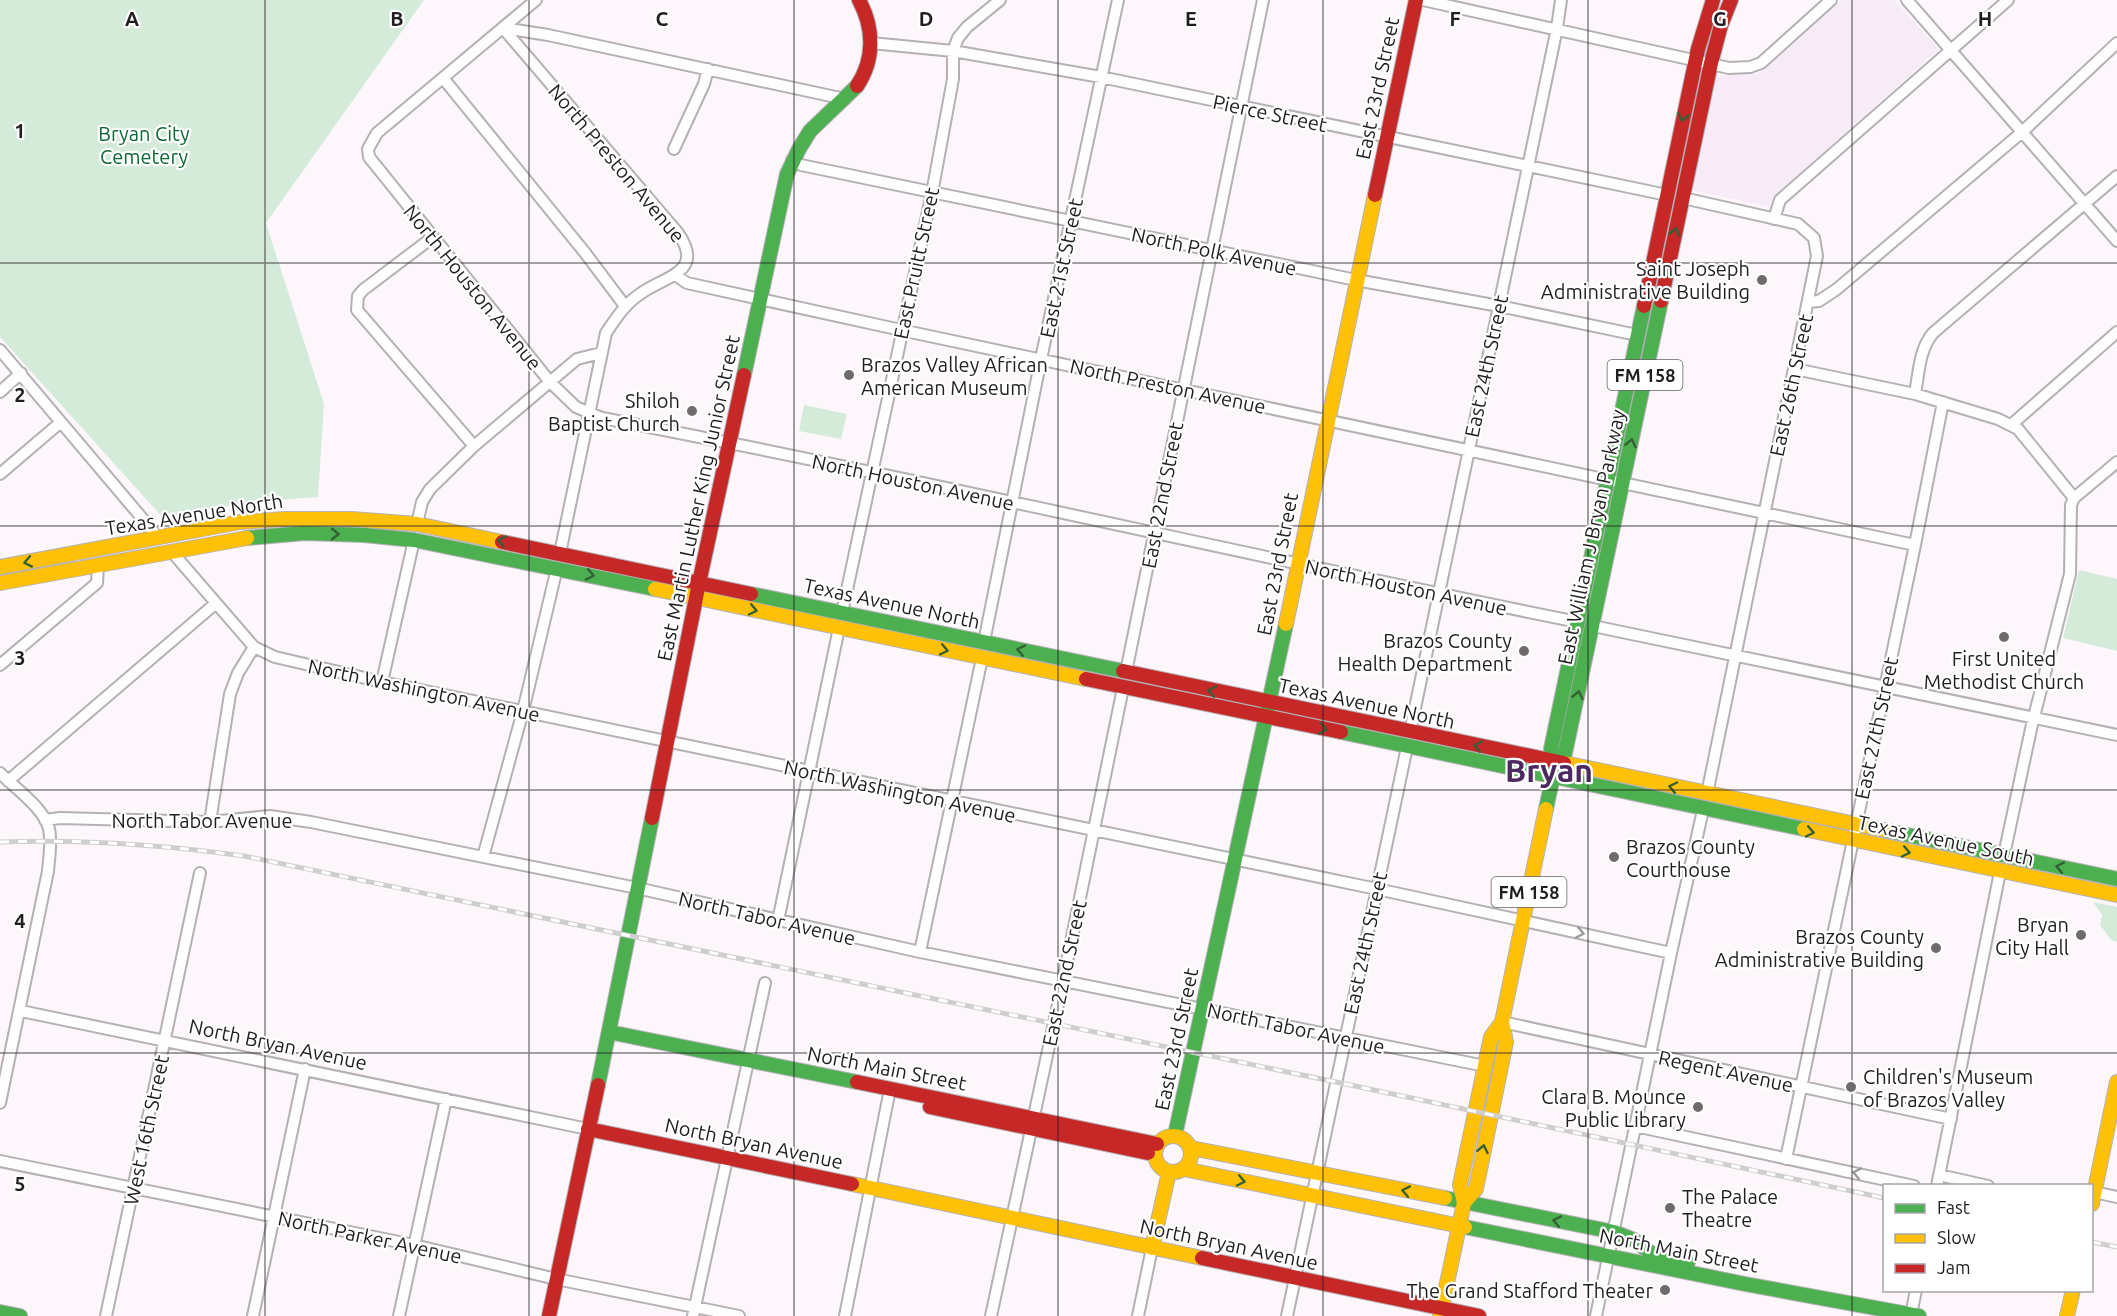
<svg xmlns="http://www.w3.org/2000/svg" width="2117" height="1316" font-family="Ubuntu,sans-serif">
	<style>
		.built { fill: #f6ebf6 }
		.green { fill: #d4ebda }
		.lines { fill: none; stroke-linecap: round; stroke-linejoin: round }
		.street-casing { stroke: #b4b0b4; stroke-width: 14 }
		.fast-casing { stroke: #b4b0b4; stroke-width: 16 }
		.slow-casing { stroke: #b4b0b4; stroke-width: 16 }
		.jam-casing { stroke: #b4b0b4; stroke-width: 16 }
		.street { stroke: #fffeff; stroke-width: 10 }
		.fast { stroke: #4caf50; stroke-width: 14 }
		.slow { stroke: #ffc107; stroke-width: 14 }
		.jam { stroke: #c62828; stroke-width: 14 }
		.rail-casing { stroke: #cfcecf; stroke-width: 5 }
		.rail { stroke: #fff; stroke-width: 3; stroke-dasharray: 9; stroke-linecap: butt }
		.oneway { stroke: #345f36 }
		.oneway2 { stroke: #9b999b }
		.grid { fill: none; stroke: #211e21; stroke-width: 1.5; stroke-opacity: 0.55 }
		.poi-dot { fill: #6e6a6e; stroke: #fff; stroke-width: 2 }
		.labels { text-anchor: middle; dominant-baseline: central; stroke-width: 4.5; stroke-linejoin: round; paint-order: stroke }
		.shield { fill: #fff; stroke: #646264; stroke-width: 1.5 }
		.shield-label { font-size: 18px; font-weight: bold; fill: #211e21 }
		.street-label { font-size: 20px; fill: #211e21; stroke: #fff }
		.park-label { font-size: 20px; fill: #0c6733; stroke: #fff }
		.poi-label { font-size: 20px; fill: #211e21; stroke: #fff; text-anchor: end }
		.town-label { font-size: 32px; font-weight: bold; fill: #4c2961; stroke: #fff }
		.grid-label { font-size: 20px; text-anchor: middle; font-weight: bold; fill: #211e21; stroke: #fff; stroke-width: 4.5; stroke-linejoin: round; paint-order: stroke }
	</style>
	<rect width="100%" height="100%" fill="#fdf7fc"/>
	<path class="built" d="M 1842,0 L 1894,0 L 1939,49 L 1783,188 L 1770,207 L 1692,190 L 1716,75 L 1757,74 Z"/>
	<path class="green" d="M 0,0 L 424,0 L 266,223 L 324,404 L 318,497 L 249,502 L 164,519 L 0,337 Z
		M 804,405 L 847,414 L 841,439 L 799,431 Z
		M 2079,570 L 2117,579 L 2117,651 L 2063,638 Z
		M 2093,902 L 2117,907 L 2117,942 L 2111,940 L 2100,925 L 2102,915 Z"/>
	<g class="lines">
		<g class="street-casing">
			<path id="street" d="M 536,0 L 377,133 L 368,149 L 369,157 L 550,382 L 576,407 L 602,418 C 928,480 1252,557 1578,622
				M 1423,0 L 1729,68 L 1750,67 L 1761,63 L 1831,0
				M 1907,0 L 2117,241
				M 503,28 L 678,233 C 706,273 664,276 640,294 C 625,304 616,318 606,333 L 560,553
				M 503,28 L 548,35 L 845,99
				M 871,43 L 953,51 L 1101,77 L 1667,195
				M 443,78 L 586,254 L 625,306
				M 674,149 L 704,84 L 708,69
				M 792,160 L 801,165 L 1356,280 L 1499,306 L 1637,335
				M 1683,198 L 1798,224 L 1814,238 L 1817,256 L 1707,794
				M 1774,219 L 1780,200 L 2008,0
				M 433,237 L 363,290 L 358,296 L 357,310 L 474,446
				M 675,275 L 687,283 L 901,330 L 1915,545
				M 1809,302 L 1819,301 L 1837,289 L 2021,133 L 2117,43
				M 0,350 L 158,537
				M 1795,369 L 1915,394 L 1998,419 L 2018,429 L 2074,498
				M 0,392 L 21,373
				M 1915,394 C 1919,372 1919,350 1933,333 L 2117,176
				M 2011,425 L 2117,332
				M 0,474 L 61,422
				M 417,524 L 422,502 L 430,489 L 474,446 L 577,359 L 601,353
				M 172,552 L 254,647 L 275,657 L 382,682 L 1377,889 L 1671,953
				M 842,613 L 932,193 L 953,79 L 953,51 L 958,38 L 967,27 L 1000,0
				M 1593,626 L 2117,735
				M 984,642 L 1041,359 L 1118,0
				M 0,665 L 97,583 L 98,565
				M 1126,672 L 1263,0
				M 382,682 L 414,540
				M 1410,732 L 1528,167 L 1557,28 L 1561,0
				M 0,773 C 14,787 45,809 49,829 C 52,842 49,858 48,871 L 0,1103
				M 8,781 L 215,604
				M 45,820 L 60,818 L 210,822 L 270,816 L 311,822 L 637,888 L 920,952 L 1485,1066
				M 210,822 L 230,694 L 238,673 L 254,647
				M 2004,855 L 2031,729 L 2070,574 L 2071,505 L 2074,498 L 2117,462
				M 483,857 L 523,711 L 557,568
				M 778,921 L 839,628
				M 920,952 L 982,658
				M 21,1011 L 588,1129
				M 1502,1022 L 1951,1119
				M 1635,1126 L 1914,1186
				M 1786,1159 L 1915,545 L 1943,402
				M 0,1161 L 414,1245 L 556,1279 L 739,1316
				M 1939,1175 L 1988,1186
				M 1937,1186 L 2000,872
				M 2094,1192 L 2117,1197
				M 1911,1315 L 1916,1290
				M 106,1316 L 200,873
				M 253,1316 L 305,1069
				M 399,1316 L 446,1099
				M 693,1316 L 765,983
				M 845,1316 L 890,1089
				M 991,1316 L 1063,981 L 1123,688
				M 1138,1316 L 1152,1248
				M 1287,1316 L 1407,747
				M 1596,1316 L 1671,953 L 1703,810"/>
		</g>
		<g class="fast-casing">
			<path id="fast" d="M 744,375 L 787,174 L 799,149 L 810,131 L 857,86
				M 247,538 L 305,533 L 364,535 L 414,540 L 655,589
				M 751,594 L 1123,671
				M 1341,732 L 1804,829
				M 1556,762 L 1565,753 L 1661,301
				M 1546,809 L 1556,762 L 1551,749 L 1644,306
				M 1884,830 L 2117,879
				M 609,1032 L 857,1082
				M 598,1085 L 652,818
				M 1175,1135 L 1286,624
				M 1445,1198 L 1614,1232 L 1634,1240 L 1651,1253 L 1688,1262
				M 1465,1227 L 1745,1284 L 1919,1316
				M 0,1312 L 20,1316"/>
		</g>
		<g class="slow-casing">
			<path id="slow" d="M 0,567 L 240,522 L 285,519 L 351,519 L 417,524 L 502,542
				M 0,583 L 247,538
				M 655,589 L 1086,679
				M 1286,624 L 1375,195
				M 1564,763 L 1884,830
				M 1804,829 L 2117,895
				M1155 1154a18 18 0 1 1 36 0a18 18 0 1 1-36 0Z
				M 1191,1148 L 1445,1198
				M 1184,1169 L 1465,1227
				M 852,1184 L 1202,1258
				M 1464,1203 L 1476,1189 L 1506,1042 L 1502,1022 L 1546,809
				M 2092,1204 L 2117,1082
				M 1152,1248 L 1169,1172
				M 1440,1316 L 1464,1203 L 1460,1185 L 1491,1037 L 1502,1022
				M 2067,1316 L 2073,1290"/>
		</g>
		<g class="jam-casing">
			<path id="jam" d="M 857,86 C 875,59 874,28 859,0
				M 1375,195 L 1416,0
				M 1661,301 L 1711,63 L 1721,25 L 1731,0
				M 1644,306 L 1698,49 L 1713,0
				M 502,542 L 751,594
				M 1123,671 L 1564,763
				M 1086,679 L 1341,732
				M 652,818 L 699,583 L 744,375
				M 857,1082 L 1157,1144
				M 930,1107 L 1148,1153
				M 588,1129 L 852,1184
				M 1202,1258 L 1479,1316
				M 549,1316 L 598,1085"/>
		</g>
		<use href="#street" class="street"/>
		<use href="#fast" class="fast"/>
		<use href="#slow" class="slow"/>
		<use href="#jam" class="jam"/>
		<g class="rail-casing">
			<path id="rail" d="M 0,842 C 81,839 164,845 244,856 L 1336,1082 L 1884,1198
				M 2092,1242 L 2117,1247"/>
		</g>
		<use href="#rail" class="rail"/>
	</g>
	<defs><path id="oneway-chevron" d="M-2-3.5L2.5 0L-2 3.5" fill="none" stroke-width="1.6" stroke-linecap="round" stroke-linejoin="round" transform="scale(1.5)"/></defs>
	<g class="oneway">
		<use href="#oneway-chevron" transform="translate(1683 117) rotate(102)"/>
		<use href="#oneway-chevron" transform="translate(1675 232) rotate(-78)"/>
		<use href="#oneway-chevron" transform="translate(1631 443) rotate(-78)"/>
		<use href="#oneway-chevron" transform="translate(335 534) rotate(1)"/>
		<use href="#oneway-chevron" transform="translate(502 541) rotate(-168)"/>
		<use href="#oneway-chevron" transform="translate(28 562) rotate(169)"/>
		<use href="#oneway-chevron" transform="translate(590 575) rotate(12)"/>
		<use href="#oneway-chevron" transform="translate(753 610) rotate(12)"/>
		<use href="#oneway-chevron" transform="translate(944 650) rotate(12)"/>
		<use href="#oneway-chevron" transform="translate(1021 650) rotate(-168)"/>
		<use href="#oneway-chevron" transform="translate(1212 691) rotate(-168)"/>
		<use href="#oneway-chevron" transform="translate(1578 695) rotate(-78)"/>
		<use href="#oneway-chevron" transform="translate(1323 729) rotate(12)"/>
		<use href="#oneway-chevron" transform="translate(1478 746) rotate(-168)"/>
		<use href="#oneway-chevron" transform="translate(1673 787) rotate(-168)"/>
		<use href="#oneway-chevron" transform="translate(1810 832) rotate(12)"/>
		<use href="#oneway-chevron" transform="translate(1906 852) rotate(12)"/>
		<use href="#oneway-chevron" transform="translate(2060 867) rotate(-168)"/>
		<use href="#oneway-chevron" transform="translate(1483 1149) rotate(-79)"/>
		<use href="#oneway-chevron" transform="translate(1241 1181) rotate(12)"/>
		<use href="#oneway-chevron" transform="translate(1406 1191) rotate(-169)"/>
		<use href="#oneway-chevron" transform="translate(1557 1221) rotate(-169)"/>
	</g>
	<g class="oneway2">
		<use href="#oneway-chevron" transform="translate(1580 933) rotate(12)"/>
		<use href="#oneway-chevron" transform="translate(1857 1173) rotate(-168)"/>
	</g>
	<path class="grid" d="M 265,0 L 265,1316M 529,0 L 529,1316M 794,0 L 794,1316M 1058,0 L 1058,1316M 1323,0 L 1323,1316M 1588,0 L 1588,1316M 1852,0 L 1852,1316M 0,263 L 2117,263M 0,526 L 2117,526M 0,790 L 2117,790M 0,1053 L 2117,1053"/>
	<g class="poi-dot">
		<circle cx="1762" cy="280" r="6"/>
		<circle cx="849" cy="375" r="6"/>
		<circle cx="692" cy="411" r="6"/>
		<circle cx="2004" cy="637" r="6"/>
		<circle cx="1524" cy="651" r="6"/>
		<circle cx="1614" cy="857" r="6"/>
		<circle cx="2081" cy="935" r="6"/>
		<circle cx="1936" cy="948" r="6"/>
		<circle cx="1851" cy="1087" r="6"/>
		<circle cx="1698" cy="1107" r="6"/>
		<circle cx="1670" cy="1208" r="6"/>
		<circle cx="1665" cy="1290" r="6"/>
	</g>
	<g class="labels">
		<g class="shield">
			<rect x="1607.5" y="360" width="75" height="30" rx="4.5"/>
			<rect x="1491.5" y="877" width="75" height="30" rx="4.5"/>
		</g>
		<g class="shield-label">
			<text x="1645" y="375">FM 158</text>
			<text x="1529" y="892">FM 158</text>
		</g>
		<g class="street-label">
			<text transform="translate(1377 88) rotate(-78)">East 23rd Street</text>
			<text transform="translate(1270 113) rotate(12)">Pierce Street</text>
			<text transform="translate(617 163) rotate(50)">North Preston Avenue</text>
			<text transform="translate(1214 251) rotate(12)">North Polk Avenue</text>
			<text transform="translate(916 263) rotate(-78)">East Pruitt Street</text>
			<text transform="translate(1061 268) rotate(-78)">East 21st Street</text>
			<text transform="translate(473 287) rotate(51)">North Houston Avenue</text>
			<text transform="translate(1486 366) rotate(-78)">East 24th Street</text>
			<text transform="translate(1791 385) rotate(-78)">East 26th Street</text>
			<text transform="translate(1168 386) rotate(12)">North Preston Avenue</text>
			<text transform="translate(913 482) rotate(12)">North Houston Avenue</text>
			<text transform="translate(1162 495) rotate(-79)">East 22nd Street</text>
			<text transform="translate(698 498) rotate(-78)">East Martin Luther King Junior Street</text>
			<text transform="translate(194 514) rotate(-9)">Texas Avenue North</text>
			<text transform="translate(1591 537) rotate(-78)">East William J Bryan Parkway</text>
			<text transform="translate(1277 564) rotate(-79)">East 23rd Street</text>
			<text transform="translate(1406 587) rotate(12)">North Houston Avenue</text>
			<text transform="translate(892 603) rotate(12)">Texas Avenue North</text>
			<text transform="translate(424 690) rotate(12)">North Washington Avenue</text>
			<text transform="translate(1367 703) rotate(12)">Texas Avenue North</text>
			<text transform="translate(1876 728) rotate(-78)">East 27th Street</text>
			<text transform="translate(900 791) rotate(12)">North Washington Avenue</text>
			<text x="202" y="820">North Tabor Avenue</text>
			<text transform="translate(1946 840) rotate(12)">Texas Avenue South</text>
			<text transform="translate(767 918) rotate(13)">North Tabor Avenue</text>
			<text transform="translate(1365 943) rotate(-78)">East 24th Street</text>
			<text transform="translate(1064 973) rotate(-78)">East 22nd Street</text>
			<text transform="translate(1296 1028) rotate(12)">North Tabor Avenue</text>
			<text transform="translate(1176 1039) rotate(-78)">East 23rd Street</text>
			<text transform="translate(278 1044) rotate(12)">North Bryan Avenue</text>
			<text transform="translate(887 1068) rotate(11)">North Main Street</text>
			<text transform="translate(1726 1071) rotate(12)">Regent Avenue</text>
			<text transform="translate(146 1130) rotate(-78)">West 16th Street</text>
			<text transform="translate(754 1143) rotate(12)">North Bryan Avenue</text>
			<text transform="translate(370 1237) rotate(12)">North Parker Avenue</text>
			<text transform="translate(1229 1244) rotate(12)">North Bryan Avenue</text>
			<text transform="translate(1679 1250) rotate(11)">North Main Street</text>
		</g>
		<g class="park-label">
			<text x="144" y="133">Bryan City<tspan x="144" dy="23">Cemetery</tspan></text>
		</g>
		<g class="poi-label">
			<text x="1750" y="268">Saint Joseph<tspan x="1750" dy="23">Administrative Building</tspan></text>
			<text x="861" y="364" text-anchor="start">Brazos Valley African<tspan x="861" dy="23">American Museum</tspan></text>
			<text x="680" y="400">Shiloh<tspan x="680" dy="23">Baptist Church</tspan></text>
			<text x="1512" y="640">Brazos County<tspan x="1512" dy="23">Health Department</tspan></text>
			<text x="2004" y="658" text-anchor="middle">First United<tspan x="2004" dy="23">Methodist Church</tspan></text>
			<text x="1626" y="846" text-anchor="start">Brazos County<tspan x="1626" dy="23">Courthouse</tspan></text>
			<text x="2069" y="924">Bryan<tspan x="2069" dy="23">City Hall</tspan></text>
			<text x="1924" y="936">Brazos County<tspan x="1924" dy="23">Administrative Building</tspan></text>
			<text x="1863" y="1076" text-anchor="start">Children's Museum<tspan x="1863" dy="23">of Brazos Valley</tspan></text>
			<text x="1686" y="1096">Clara B. Mounce<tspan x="1686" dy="23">Public Library</tspan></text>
			<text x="1682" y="1196" text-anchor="start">The Palace<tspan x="1682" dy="23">Theatre</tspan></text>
			<text x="1653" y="1290">The Grand Stafford Theater</text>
		</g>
		<g class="town-label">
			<text x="1549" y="770">Bryan</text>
		</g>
	</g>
	<g class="grid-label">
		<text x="132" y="26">A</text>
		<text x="397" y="26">B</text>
		<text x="662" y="26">C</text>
		<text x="926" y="26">D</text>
		<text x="1191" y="26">E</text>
		<text x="1455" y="26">F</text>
		<text x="1720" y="26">G</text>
		<text x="1985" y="26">H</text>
		<text x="20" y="138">1</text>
		<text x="20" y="402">2</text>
		<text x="20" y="665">3</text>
		<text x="20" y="928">4</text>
		<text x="20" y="1191">5</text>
	</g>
	<rect x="1883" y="1184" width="210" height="108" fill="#ffffff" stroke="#a6a5a6" stroke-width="1.5"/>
	<rect x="1895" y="1204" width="30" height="9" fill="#4caf50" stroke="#a6a5a6" stroke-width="1.5"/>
	<text x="1937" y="1214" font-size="18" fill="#211e21">Fast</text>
	<rect x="1895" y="1234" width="30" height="9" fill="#ffc107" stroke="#a6a5a6" stroke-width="1.5"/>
	<text x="1937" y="1244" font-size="18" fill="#211e21">Slow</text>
	<rect x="1895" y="1264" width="30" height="9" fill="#c62828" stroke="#a6a5a6" stroke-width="1.5"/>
	<text x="1937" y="1274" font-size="18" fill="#211e21">Jam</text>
</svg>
